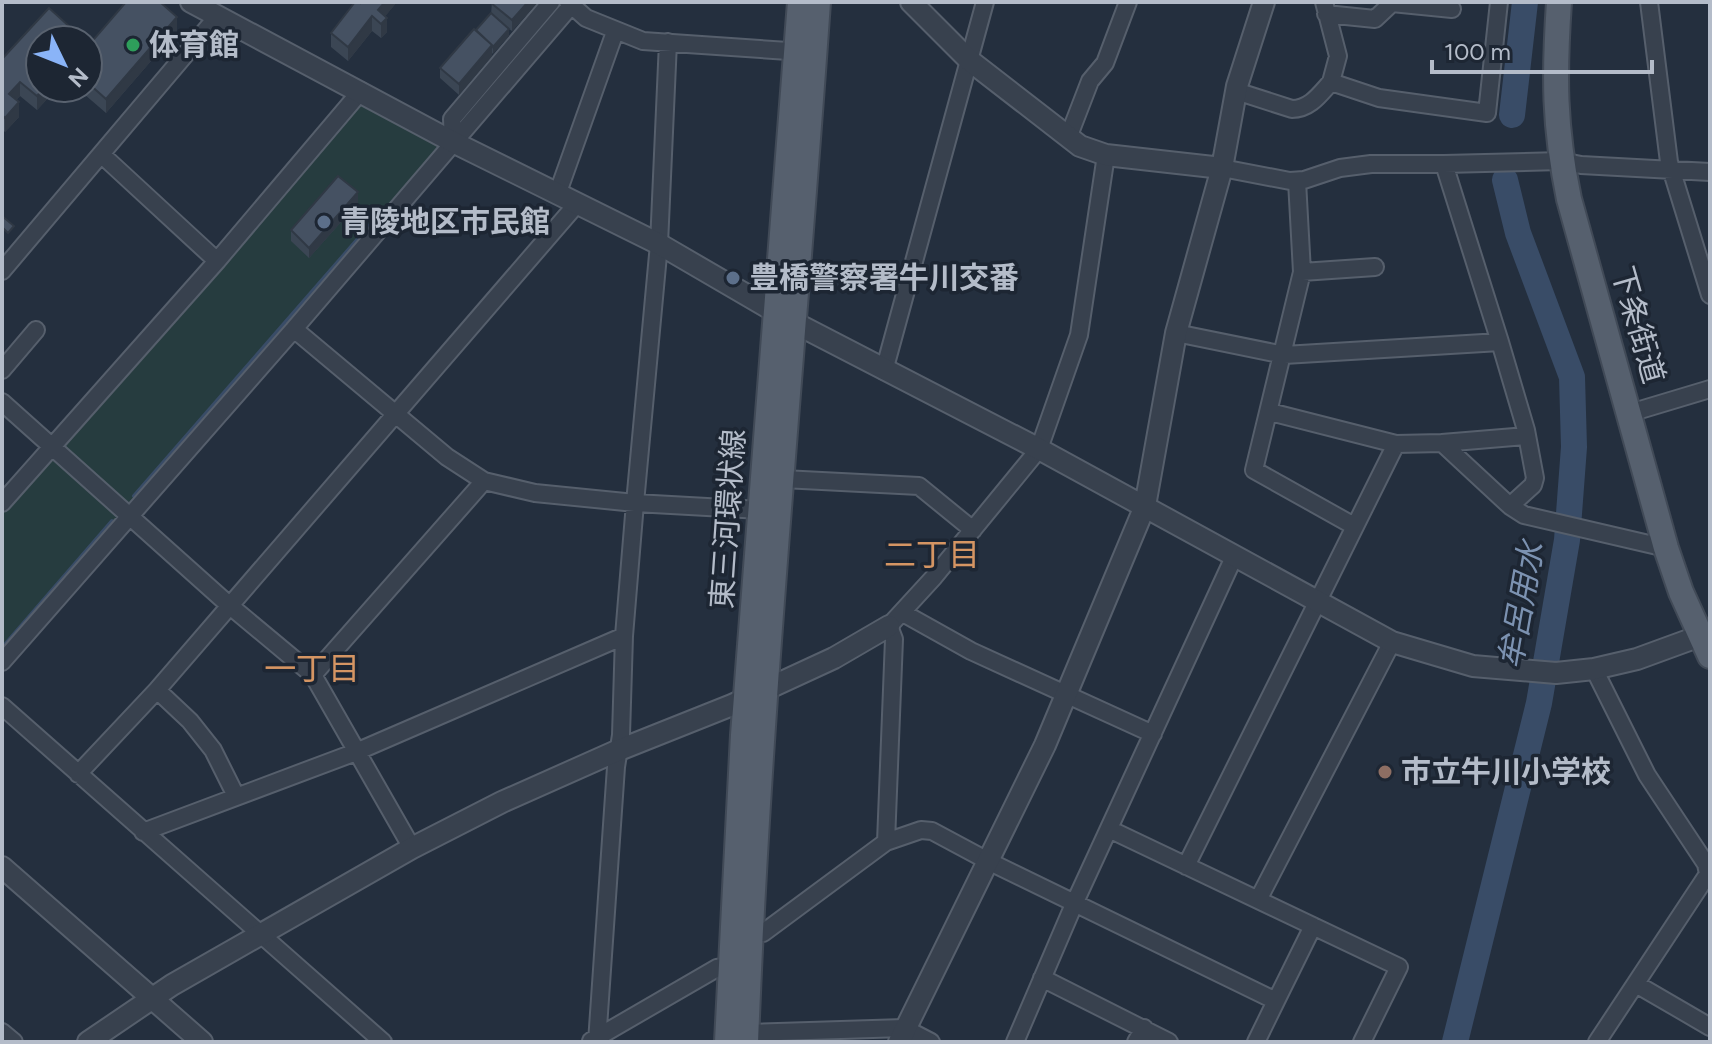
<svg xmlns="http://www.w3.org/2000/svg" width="1712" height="1044" font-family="Figtree,'Noto Sans JP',sans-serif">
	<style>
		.green { fill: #263c3f }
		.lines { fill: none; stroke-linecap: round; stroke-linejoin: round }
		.stream { stroke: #394c67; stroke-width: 4 }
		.river { stroke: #394c67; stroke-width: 26 }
		.minor-casing { stroke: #565f6c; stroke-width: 20 }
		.tertiary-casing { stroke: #565f6c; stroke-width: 24 }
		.primary-casing { stroke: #414a57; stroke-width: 28 }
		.minor { stroke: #38414e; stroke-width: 16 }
		.tertiary { stroke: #38414e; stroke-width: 20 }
		.primary { stroke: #56606e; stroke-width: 24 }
		.wall { fill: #3b4654 }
		.shaded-wall { fill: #303945 }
		.building { fill: #455162; stroke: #303945; stroke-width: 2 }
		.leisure-dot { fill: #2e9e5b; stroke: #1d2633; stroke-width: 3 }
		.service-dot { fill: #5c6f8a; stroke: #1d2633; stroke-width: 3 }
		.education-dot { fill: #8d6e63; stroke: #1d2633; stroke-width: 3 }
		.labels { text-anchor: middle; stroke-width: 7; stroke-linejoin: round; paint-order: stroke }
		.poi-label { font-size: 30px; font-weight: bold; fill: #b4bcc9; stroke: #1d2633; text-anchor: start }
		.street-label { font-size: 30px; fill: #b4bcc9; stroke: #1d2633 }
		.neighbourhood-label { font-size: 32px; fill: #d59563; stroke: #1d2633 }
		.water-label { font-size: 32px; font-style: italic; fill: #7c92b1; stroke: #1d2633 }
	</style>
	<rect width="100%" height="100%" fill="#242f3e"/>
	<!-- green -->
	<path class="green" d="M361,91L453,142L2,660V503Z"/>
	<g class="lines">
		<!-- stream -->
		<path class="stream" d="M134,496L384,209
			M2,648L112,521"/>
		<!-- river -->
		<path class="river" d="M1512,115L1525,2
			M1455,1042L1539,703L1567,540L1574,447L1572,377L1518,233L1505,180"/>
		<!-- minor casing -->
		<g class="minor-casing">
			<path id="minor" d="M568,2L586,18L643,41L803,52
				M1324,2L1338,56L1331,82L1379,98L1487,113L1499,2
				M1649,2L1669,162L1710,295
				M1326,14L1375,19L1392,3L1452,9
				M1236,91L1292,109C1310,109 1320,94 1331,82
				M1068,138L1090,81L1105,63L1128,2
				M453,142L452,119L551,2
				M101,154L217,261
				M1444,164L1561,161L1581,165L1710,172
				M1297,181L1302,272L1254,470L1354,526
				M557,195L615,32
				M2,271L217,17
				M1302,272L1375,267
				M294,329L447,457L484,481L535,493L635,503L761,510
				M1176,333L1284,355L1500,342L1444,164H1371L1340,168L1304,180L1290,181L1222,168
				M1500,342L1526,430L1535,478L1533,485L1510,506
				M2,370L36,330
				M884,371L985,2
				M2,402L229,605L313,675L412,848
				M1270,412L1396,444
				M1630,413L1710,389
				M1442,443L1527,436
				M783,479L919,486L973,530
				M2,503L217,261L361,91
				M903,613L971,651L1153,734
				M2,662L294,329L574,2
				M1594,669L1647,775L1706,864L1708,874L1597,1042
				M313,675L484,481
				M157,690L190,721L213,750L236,796
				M2,706L383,1042
				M78,774L157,690L576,205
				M1109,829L1399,967L1362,1042
				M143,832L356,752L624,636
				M886,842L894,639L889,626L934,577L1039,449L1079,335L1106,155
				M1186,866L1396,444L1442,443L1510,506L1524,515L1666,548
				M1258,900L1392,642
				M750,932L763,933L886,842L921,830L932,831L988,861L1276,1001L1256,1042
				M1042,978L1169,1042
				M1636,984L1710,1027
				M1276,1001L1313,926
				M2,1032L14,1042
				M747,1033L904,1028L931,1042
				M591,1041L717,968L730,966
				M597,1042L616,767L621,735L624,636L635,503L659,244L668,42
				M1015,1042L1075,902L1234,557
				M1136,1042L1144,1028"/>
		</g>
		<!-- tertiary casing -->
		<g class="tertiary-casing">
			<path id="tertiary" d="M191,2L453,142L659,244L793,322L1039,449L1392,642L1473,666L1556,673L1594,669L1637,659L1700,636
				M911,2L969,60L1080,146L1106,155L1222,168
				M2,867L202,1042
				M88,1042L172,985L412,848L502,802L619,750L732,705L834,658L889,626
				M899,1042L1045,745L1145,506L1176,333L1222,168L1237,86L1264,2"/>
		</g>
		<!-- primary casing -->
		<g class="primary-casing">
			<path id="primary" d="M1559,2C1554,76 1554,126 1569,199L1666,548L1681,592L1710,656
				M727,1042L743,735L800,2
				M746,1042C759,695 794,349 818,2"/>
		</g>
		<!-- minor -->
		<use href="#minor" class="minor"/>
		<!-- tertiary -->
		<use href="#tertiary" class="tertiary"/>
		<!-- primary -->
		<use href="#primary" class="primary"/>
	</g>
	<!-- wall -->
	<path class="wall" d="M360,2H397L385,16L387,32L381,38L372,31L348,61L331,47V33Z
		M492,2H538L512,31L509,29V36L492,54V56L459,95L440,78V68L491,14Z
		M49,8L71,28V40H40V88H49V97L37,110L20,96L16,100L19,102V117L5,132L2,129V59Z
		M177,31L106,113L77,88H88V46Z
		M358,203L309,258L291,241V230Z"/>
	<!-- shaded-wall -->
	<path class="shaded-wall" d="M385,2H397L380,23L378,10Z
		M528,2H538L512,31V20Z
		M372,16V31L348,61V47Z
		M177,17V31L106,113V99Z
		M387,18V32L381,38V24Z
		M71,28V40H65V35Z
		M509,29V36L493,54V47Z
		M492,45V56L459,95V84Z
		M20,82V96L9,108V94Z
		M44,88H49V97L37,110V96Z
		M19,102V117L5,132V118Z
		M358,192V203L309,258V248Z"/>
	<!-- building -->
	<path class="building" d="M126,2H160L177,17L106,99L88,83V46Z
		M355,2L360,3V2H385L378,10L387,18L381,24L372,16L348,47L331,33Z
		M492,2H528L512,20L491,3Z
		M49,8L71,28L65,35L69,40H40V88H44L37,96L20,82L9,94L19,102L5,118L2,115V59Z
		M491,13L509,29L493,47L492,45L476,30Z
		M474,29L492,45L459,84L440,68Z
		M338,176L358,192L309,248L291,230Z
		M2,216L14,226L8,233L2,227Z"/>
	<!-- markers -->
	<circle class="leisure-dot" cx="133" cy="45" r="8"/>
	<g class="service-dot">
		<circle cx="324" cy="222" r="8"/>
		<circle cx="733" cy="278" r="8"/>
	</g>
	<circle class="education-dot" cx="1385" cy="772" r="8"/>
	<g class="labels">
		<!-- poi labels -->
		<g class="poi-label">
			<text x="149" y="55">体育館</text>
			<text x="340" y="232">青陵地区市民館</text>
			<text x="749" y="288">豊橋警察署牛川交番</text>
			<text x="1401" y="782">市立牛川小学校</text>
		</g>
		<!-- street labels -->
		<g class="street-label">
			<text transform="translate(1638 325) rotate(74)" y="10">下条街道</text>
			<text transform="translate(728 519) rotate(-86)" y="10">東三河環状線</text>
		</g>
		<!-- neighbourhood labels -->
		<g class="neighbourhood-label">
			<text x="932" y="566">二丁目</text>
			<text x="312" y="680">一丁目</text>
		</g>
		<!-- water labels -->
		<g class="water-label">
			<text transform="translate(1521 605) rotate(-80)" y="11">牟呂用水</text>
		</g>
	</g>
	<!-- border -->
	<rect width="1712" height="1044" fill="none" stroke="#b4bcc9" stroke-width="8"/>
	<!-- north arrow -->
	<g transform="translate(64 64) rotate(133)"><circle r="38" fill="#1d2633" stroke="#59626f" stroke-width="2"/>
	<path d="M0-6L14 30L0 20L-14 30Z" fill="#8ab4f8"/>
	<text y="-12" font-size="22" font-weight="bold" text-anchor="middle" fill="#b4bcc9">N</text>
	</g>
	<!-- scale -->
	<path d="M1432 60v12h220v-12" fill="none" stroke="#b4bcc9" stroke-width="4"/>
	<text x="1444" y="60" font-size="24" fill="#b4bcc9" stroke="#1d2633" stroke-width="6" paint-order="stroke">100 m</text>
</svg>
